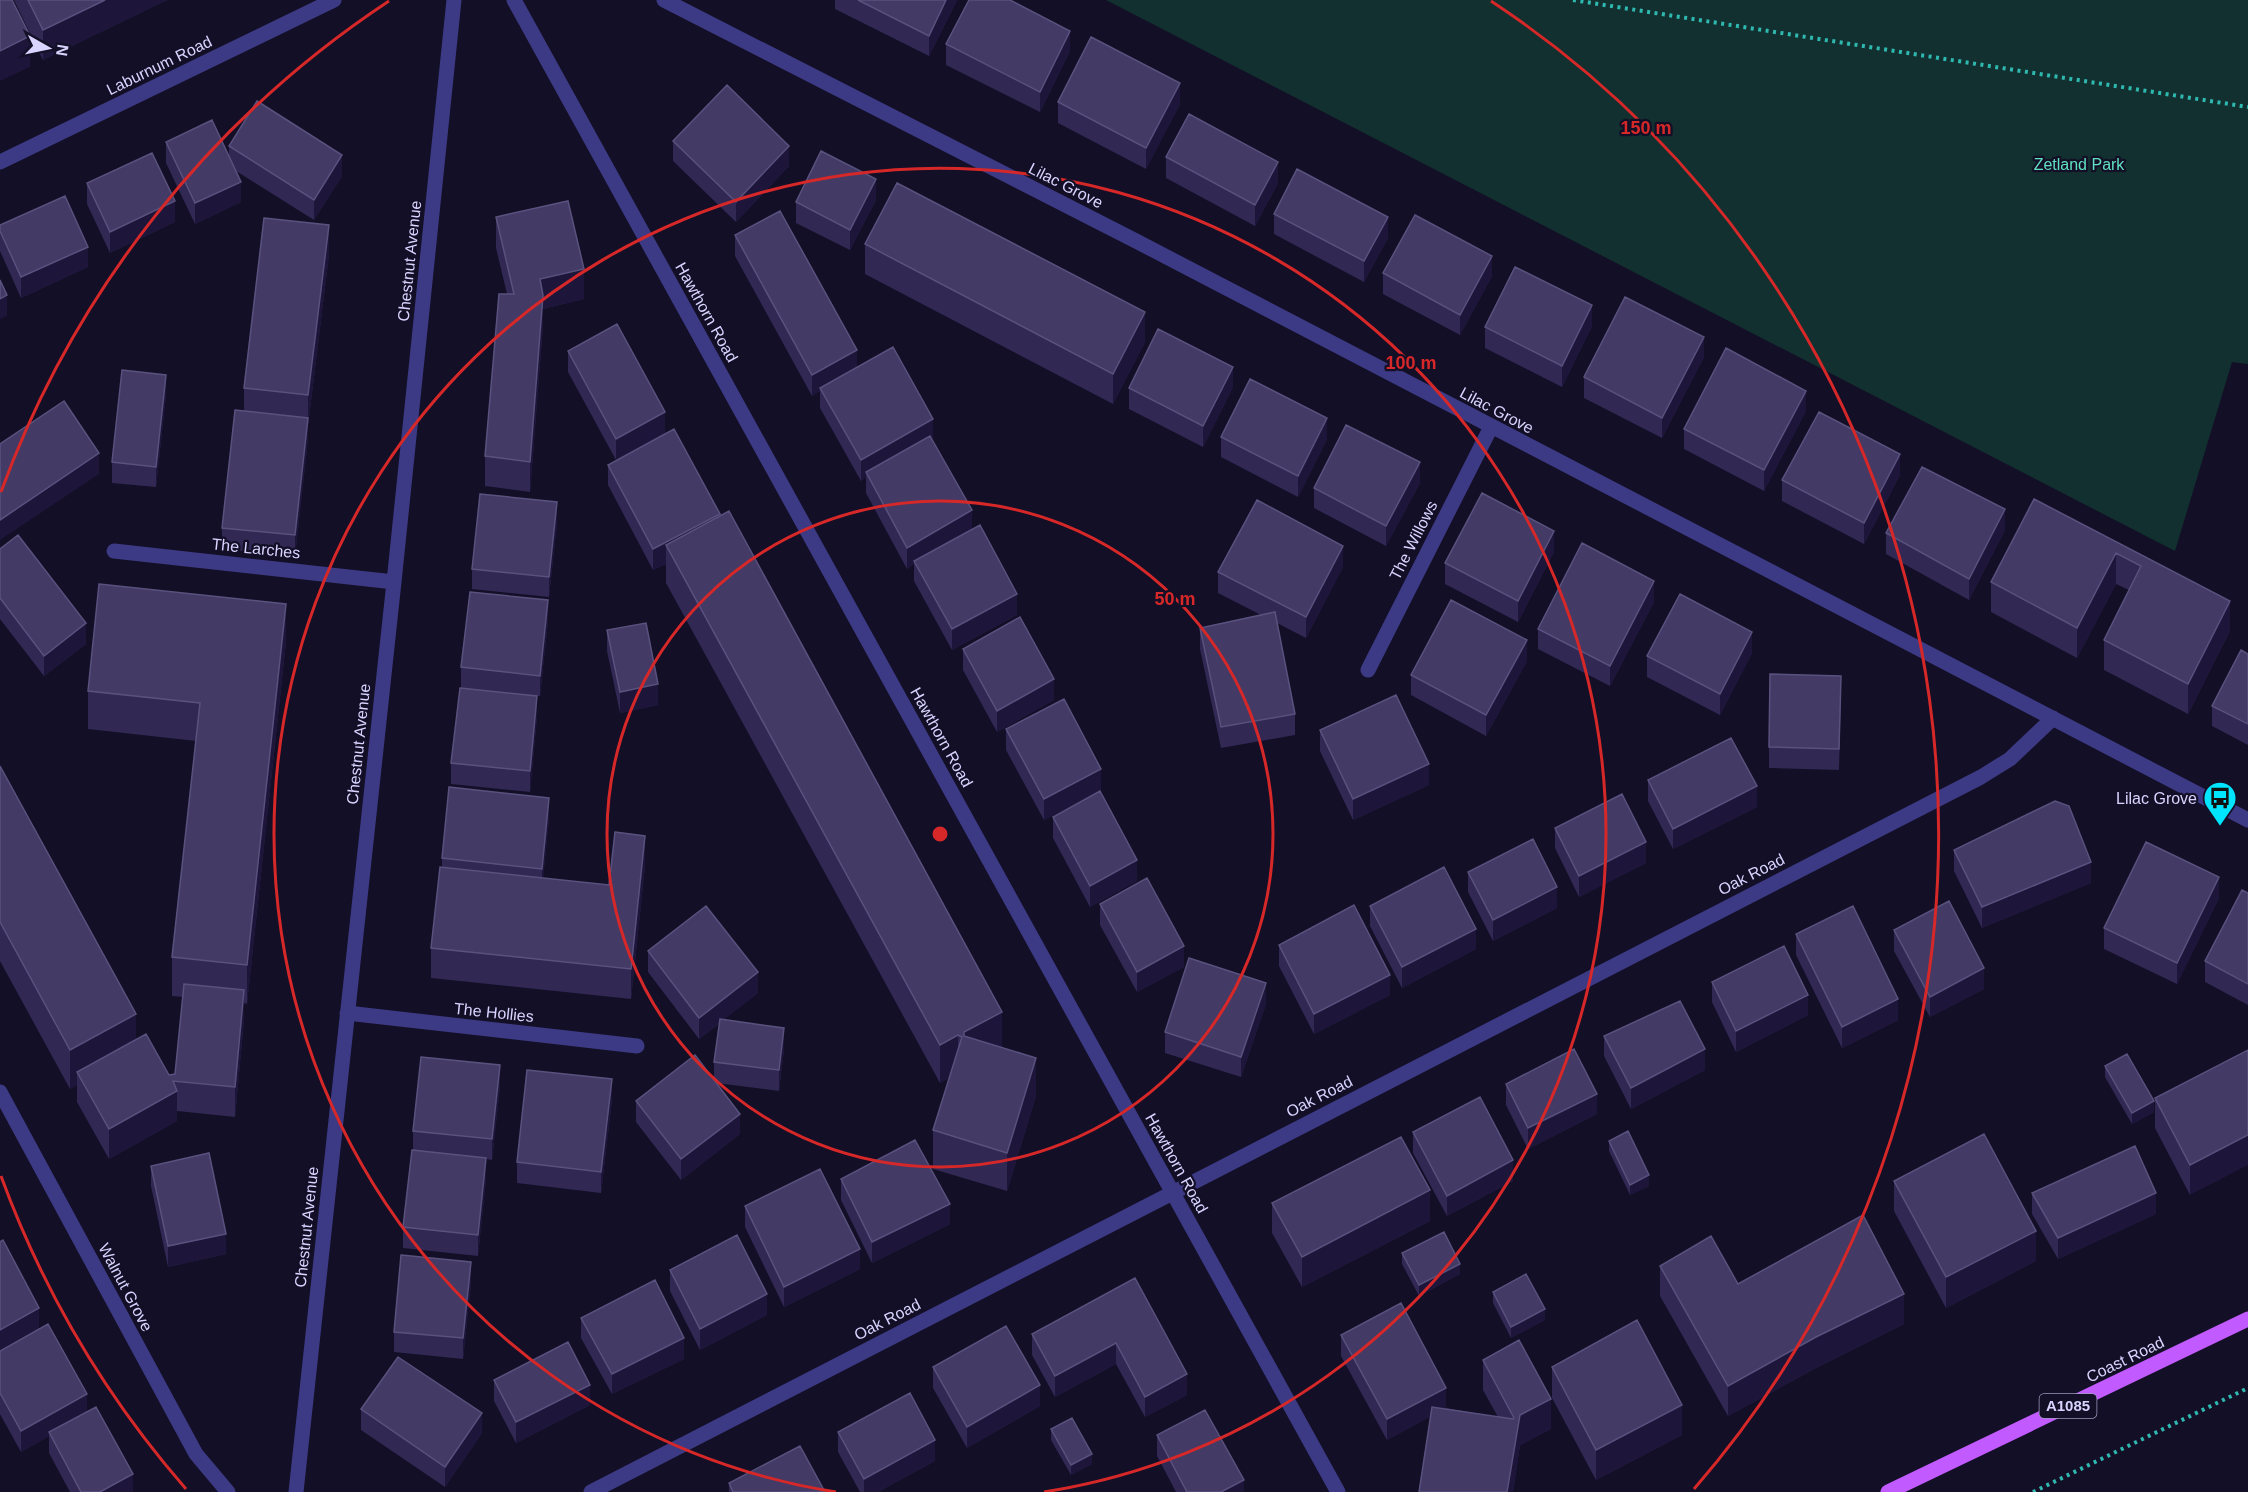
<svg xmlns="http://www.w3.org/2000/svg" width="2248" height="1492" font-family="Arial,sans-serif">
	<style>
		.green { fill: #12302f }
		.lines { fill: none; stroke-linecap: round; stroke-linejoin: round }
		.path { stroke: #2fb8b0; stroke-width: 4; stroke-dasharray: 3 4.5; stroke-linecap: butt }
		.minor { stroke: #3d3a85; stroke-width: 15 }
		.primary { stroke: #c25bff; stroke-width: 15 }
		.wall { fill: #312854 }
		.shaded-wall { fill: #1d163a }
		.building { fill: #433a66; stroke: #5a527e; stroke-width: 1.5 }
		.ring { fill: none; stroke: #d62828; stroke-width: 3 }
		.labels { text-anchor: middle; stroke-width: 4.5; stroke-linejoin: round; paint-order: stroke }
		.shield { fill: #130f26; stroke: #9e99be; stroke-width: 1.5 }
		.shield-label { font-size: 15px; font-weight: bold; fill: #d9d4ff }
		.street-label { font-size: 16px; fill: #d9d4ff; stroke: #130f26 }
		.park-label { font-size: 16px; fill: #5fe0c0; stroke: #130f26 }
		.poi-label { font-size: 16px; fill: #d9d4ff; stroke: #130f26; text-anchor: end }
		.centre { fill: #d62828; stroke: #130f26; stroke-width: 3 }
		.ring-label { font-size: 18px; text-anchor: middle; font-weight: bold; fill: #d62828; stroke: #130f26; stroke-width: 4.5; stroke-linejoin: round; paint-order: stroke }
	</style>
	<rect width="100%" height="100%" fill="#130f26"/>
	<!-- green -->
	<path class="green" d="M1106,0H2248V364L2232,362L2175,551Z"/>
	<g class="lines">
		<!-- path -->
		<path class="path" d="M1573,0L2248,107
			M2033,1492L2248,1388"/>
		<!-- minor -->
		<path class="minor" d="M514,0L1338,1492
			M664,0L1136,241L2248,820
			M0,162L334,0
			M114,551L394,582
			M1368,670L1491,427
			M347,1013L637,1046
			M0,1092L196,1454L228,1492
			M296,1492L394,582L454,0
			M591,1492L1981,777L2010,759L2053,718"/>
		<!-- primary -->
		<path class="primary" d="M1888,1492L2248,1319"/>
	</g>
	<!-- wall -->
	<path class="wall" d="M14,0H167L43,60Z
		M835,0H957L929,56L835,9Z
		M946,44L1070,51L1040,112L946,65Z
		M1058,102L1180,104L1146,169L1058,123Z
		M673,141L789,166L736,222L673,161Z
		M166,142L229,157V146L342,176L314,220L236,171L241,202L195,224L166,163Z
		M1166,157L1278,183L1255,226L1166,178Z
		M87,183L175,222L110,253L87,204Z
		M876,200L850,250L796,223V202Z
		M1274,214L1388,238L1364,282L1274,234Z
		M496,217L584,299L543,309V325L530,492L485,486V456L507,294L496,248Z
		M0,225L88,267L21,298L0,251Z
		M735,235L857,367L933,440H932L972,529L1017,615L952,650L914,581V564L907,569L866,493V477L861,481L820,408V391L812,396L735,256Z
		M865,244L1145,342L1113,404L865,274Z
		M329,255L308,425V439L295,556L222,549V528L244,411V388Z
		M1383,273L1492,276L1460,335L1383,294Z
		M1592,326L1562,387L1485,348V327Z
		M568,351L665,433L616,460L568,372Z
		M1704,357L1662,438L1584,398V377Z
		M1233,387L1203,447L1129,409V388Z
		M166,395L156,487L112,483V462Z
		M1806,411L1764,491L1684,449V429Z
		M1221,437L1327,439L1298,497L1221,457Z
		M608,465L720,516L1002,1047L1036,1096L1007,1191L933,1169V1130L949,1078L940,1083L666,583V564L653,570L608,485Z
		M1900,475L1864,544L1782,501V480Z
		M1420,483L1386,546L1314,508V488Z
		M2034,499L2230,601V631L2188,714L2104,670V640L2129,590L2116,584L2077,658L1991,612V582Z
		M557,523L549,597L472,589V569Z
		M2005,530L1969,600L1886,554V533Z
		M0,549L86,644L44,676L0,619Z
		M1554,552L1518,622L1445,584V563Z
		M1343,567L1306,638L1277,623L1295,714V735L1221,748L1200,649V628L1261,615L1218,593V572Z
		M1654,602L1610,686L1538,649V629Z
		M548,621L540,696H537V717L530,792L451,784V763L505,693L461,688V667Z
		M607,630L658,705L620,713L607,651Z
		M286,642L247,1004L244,1003V1020L235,1117L177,1111V1121L109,1159L77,1102V1085L70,1089L0,961V766L136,1039L169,1075L175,1074L183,997L172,996V957L196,741L88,729V691Z
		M963,649L1054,700L997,732L963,670Z
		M1752,653L1720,715L1647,677V656Z
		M2248,654V745L2212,726V706Z
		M1527,661L1486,736L1411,695V675Z
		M1841,696L1839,770L1769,768V747Z
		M1006,729L1101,790L1044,820L1006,750Z
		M1320,730L1429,785L1353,820L1320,751Z
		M1648,780L1757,807L1673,849L1648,801Z
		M1053,817L1137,881L1090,907L1053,838Z
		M549,819L543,878L609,885L645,866L631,999L431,978V948L442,867V858Z
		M1555,828L1646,863L1579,897L1555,848Z
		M1954,850L2091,883L1982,928L1954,871Z
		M1468,872L1557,908L1493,941L1468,892Z
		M2248,893V1005L2205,982V961Z
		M2219,898L2177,984L2104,949V928Z
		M1100,904L1184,967L1137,992L1100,925Z
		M1370,906L1476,949L1402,988L1370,926Z
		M1894,930L1984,989L1930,1017L1894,951Z
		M1796,934L1898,1020L1842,1048L1796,955Z
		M1279,945L1390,995L1314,1034L1279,966Z
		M648,951L758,993L723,1020L784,1049L779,1091L716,1083L740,1134L681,1180L636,1122V1101L714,1080V1062L720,1023L699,1039L648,972Z
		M1712,982L1808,1015L1736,1052L1712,1002Z
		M1266,1004L1241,1077L1165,1053V1032Z
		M1604,1036L1705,1070L1631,1109L1604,1056Z
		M2248,1050L2190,1195L2155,1128V1098Z
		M2105,1066L2154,1112L2132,1124L2105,1077Z
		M1506,1084L1597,1114L1528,1149L1506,1105Z
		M500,1086L492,1160L486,1159V1179L478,1256L403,1248V1227L413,1150V1131Z
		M612,1100L601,1193L517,1183V1162Z
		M1413,1132L1513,1181L1447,1216L1413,1153Z
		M1609,1141L1649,1186L1630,1195L1609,1151Z
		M151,1166L226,1254L168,1267L151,1186Z
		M841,1179L950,1224L872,1263L841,1200Z
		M1894,1181L2036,1261L1946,1308L1894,1211Z
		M2032,1193L2156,1214L2058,1259L2032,1214Z
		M1272,1203L1430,1221L1302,1287L1272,1233Z
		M745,1206L860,1269L784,1307L745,1227Z
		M1402,1253L1460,1274L1419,1296L1402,1264Z
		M1660,1266L1738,1284L1904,1324L1816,1368L1728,1416L1660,1296Z
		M670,1270L767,1315L700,1350L670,1291Z
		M1135,1278L1187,1395L1145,1417L1116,1364L1055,1397L1032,1355V1334Z
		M471,1283L463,1359L394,1352V1332Z
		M1493,1292L1545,1320L1511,1338L1493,1303Z
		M581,1318L684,1359L612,1394L581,1338Z
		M1341,1335L1446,1408L1498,1417L1483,1390V1360L1551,1429L1520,1445L1513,1492H1419L1431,1416L1387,1440L1341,1356Z
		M0,1351L87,1412L133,1492H70L49,1453V1436L21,1452L0,1414Z
		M933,1367L1040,1406L967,1448L933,1388Z
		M1552,1367L1682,1435L1596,1480L1552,1398Z
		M494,1380L590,1405L516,1443L494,1401Z
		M361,1409L482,1433L445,1487L361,1430Z
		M1051,1429L1092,1464L1071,1475L1051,1440Z
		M838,1432L935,1461L878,1492H860L838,1452Z
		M1157,1435L1244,1492H1176L1157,1456Z
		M729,1483L825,1492H729Z"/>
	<!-- shaded-wall -->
	<path class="shaded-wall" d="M105,0H167L43,60V30Z
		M946,0H957L929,56V36Z
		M1070,31V51L1040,112V92Z
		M30,36V67L0,81V51Z
		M1180,83V104L1146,169V148Z
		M789,146V166L736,222V202Z
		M342,155V176L314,220V200Z
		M1278,162V183L1255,226V205Z
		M876,179V200L850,250V230Z
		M241,182V202L195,224V203Z
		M175,201V222L110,253V232Z
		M1388,217V238L1364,282V261Z
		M329,225V255L308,425V395Z
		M88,247V267L21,298V277Z
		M1492,256V276L1460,335V315Z
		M584,269V299L543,309V325L530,492V462L540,279Z
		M7,295V316L0,319V299Z
		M1592,305V326L1562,387V366Z
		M1145,312V342L1113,404V374Z
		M1704,337V357L1662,438V418Z
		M857,350V371L820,388V391L812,396V375Z
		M1233,367V387L1203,447V426Z
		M166,375V395L156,487V467Z
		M1806,391V411L1764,491V470Z
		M665,412V433L616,460V439Z
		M308,418V439L295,556V535Z
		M1327,418V439L1298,497V476Z
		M933,419V440L868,476L866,472V477L861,481V460Z
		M99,453V474L0,540V520Z
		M1900,454V475L1864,544V523Z
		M1420,462V483L1386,546V526Z
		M557,502V523L549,597V577Z
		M2005,509V530L1969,600V579Z
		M972,510V531L914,561V564L907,569V548Z
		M720,514V535L666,545V564L653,570V549Z
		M1554,531V552L1518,622V601Z
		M1343,546V567L1306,638V617Z
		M2116,553V584L2077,658V628Z
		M1654,581V602L1610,686V666Z
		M1017,594V615L952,650V629Z
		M548,600V621L540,696V676Z
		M2230,601V631L2188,714V684Z
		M286,604V642L247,1004V965Z
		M86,623V644L44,676V656Z
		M1752,632V653L1720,715V694Z
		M1527,640V661L1486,736V715Z
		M1054,679V700L997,732V711Z
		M658,684V705L620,713V692Z
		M537,696V717L530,792V771Z
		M1429,764V785L1353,820V799Z
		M1101,769V790L1044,820V799Z
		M1757,786V807L1673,849V829Z
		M549,798V819L542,889V869Z
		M645,836V866L631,999V969Z
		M1646,842V863L1579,897V876Z
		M1137,860V881L1090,907V886Z
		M2091,862V883L1982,928V907Z
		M2219,877V898L2177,984V963Z
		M1557,887V908L1493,941V920Z
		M1476,929V949L1402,988V967Z
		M1184,946V967L1137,992V972Z
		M1984,968V989L1930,1017V997Z
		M758,972V993L699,1039V1018Z
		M1390,975V995L1314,1034V1014Z
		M1266,983V1004L1241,1077V1057Z
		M244,990V1020L235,1117V1087Z
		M1808,995V1015L1736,1052V1031Z
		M1898,999V1020L1842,1048V1027Z
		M1002,1012V1050L964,1070V1032Z
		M136,1014V1052L77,1072V1085L70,1089V1050Z
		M784,1028V1049L779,1091V1070Z
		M958,1035V1073L940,1083V1045Z
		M1705,1049V1070L1631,1109V1088Z
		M1036,1058V1096L1007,1191V1153Z
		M500,1065V1086L492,1160V1139Z
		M612,1079V1100L601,1193V1172Z
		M177,1091V1121L109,1159V1129Z
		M1597,1094V1114L1528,1149V1128Z
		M2154,1101V1112L2132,1124V1113Z
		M740,1114V1134L681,1180V1159Z
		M2248,1135V1165L2190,1195V1165Z
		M486,1158V1179L478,1256V1235Z
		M1513,1160V1181L1447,1216V1196Z
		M1649,1175V1186L1630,1195V1185Z
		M1430,1190V1221L1302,1287V1257Z
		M2156,1193V1214L2058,1259V1238Z
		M950,1204V1224L872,1263V1242Z
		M2036,1231V1261L1946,1308V1277Z
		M226,1234V1254L168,1267V1246Z
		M860,1249V1269L784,1307V1287Z
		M471,1262V1283L463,1359V1338Z
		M1460,1264V1274L1419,1296V1285Z
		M767,1294V1315L700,1350V1329Z
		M1904,1294V1324L1816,1368L1728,1416V1386L1816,1337Z
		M39,1308V1329L0,1350V1330Z
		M1545,1309V1320L1511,1338V1327Z
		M684,1338V1359L612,1394V1374Z
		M1116,1343V1364L1055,1397V1376Z
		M1187,1374V1395L1145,1417V1397Z
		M590,1385V1405L516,1443V1422Z
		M1040,1385V1406L967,1448V1427Z
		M1446,1388V1408L1387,1440V1419Z
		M87,1394V1415L49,1432V1436L21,1452V1431Z
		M1551,1399V1429L1520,1445L1513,1492H1507L1520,1415Z
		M1682,1405V1435L1596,1480V1450Z
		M482,1413V1433L445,1487V1467Z
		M935,1440V1461L878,1492H864V1479Z
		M1092,1454V1464L1071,1475V1465Z
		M133,1474V1492H100Z
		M1244,1480V1492H1221Z"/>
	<!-- building -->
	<path class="building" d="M0,0H12L30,36L0,51Z
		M28,0H105L43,30Z
		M858,0H946L929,36Z
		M969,0H1010L1070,31L1040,92L946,44Z
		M1091,37L1180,83L1146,148L1058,102Z
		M727,85L789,146L736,202L673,141Z
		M257,101L342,155L314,200L229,146Z
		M1189,114L1278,162L1255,205L1166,157Z
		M212,120L241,182L195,203L166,142Z
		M821,151L876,179L850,230L796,202Z
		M152,153L175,201L110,232L87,183Z
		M1297,169L1388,217L1364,261L1274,214Z
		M897,183L1145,312L1113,374L865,244Z
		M65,196L88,247L21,277L0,231V225Z
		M568,201L584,269L540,279L543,295L530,462L485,456L499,294H514L496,217Z
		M780,211L857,350L812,375L735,235Z
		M1415,215L1492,256L1460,315L1383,273Z
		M264,218L329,225L308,395L244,388Z
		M1515,267L1592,305L1562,366L1485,327Z
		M0,280L7,295L0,299Z
		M1625,297L1704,337L1662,418L1584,377Z
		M617,324L665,412L616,439L568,351Z
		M1158,329L1233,367L1203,426L1129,388Z
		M893,347L933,419L861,460L820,388Z
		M1726,348L1806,391L1764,470L1684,429Z
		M122,370L166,375L156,467L112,462Z
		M1250,379L1327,418L1298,476L1221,437Z
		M64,401L99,453L0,520V444Z
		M235,410L308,418L295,535L222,528Z
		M1819,412L1900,454L1864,523L1782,480Z
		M1346,425L1420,462L1386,526L1314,488Z
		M674,429L720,514L653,549L608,465Z
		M930,436L972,510L907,548L866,472Z
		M1922,467L2005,509L1969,579L1886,533Z
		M1482,493L1554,531L1518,601L1445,563Z
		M480,494L557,502L549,577L472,569Z
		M2034,499L2230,601L2188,684L2104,640L2141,566L2116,553L2077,628L1991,582Z
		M1257,500L1343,546L1306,617L1218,572Z
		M729,511L1002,1012L964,1032V1036L1036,1058L1007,1153L933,1130L962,1037L958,1035L940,1045L666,545Z
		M980,525L1017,594L952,629L914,561Z
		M18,535L86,623L44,656L0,598V549Z
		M1582,543L1654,581L1610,666L1538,629Z
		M99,584L286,604L247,965L172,957L200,703L88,691Z
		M470,592L548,600L540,676L461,667Z
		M1680,594L1752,632L1720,694L1647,656Z
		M1451,600L1527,640L1486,715L1411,675Z
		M1275,612L1295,714L1221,727L1200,628Z
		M1020,617L1054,679L997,711L963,649Z
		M646,623L658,684L620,692L607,630Z
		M2241,650L2248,654V724L2212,706Z
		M1770,674L1841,676L1839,749L1769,747Z
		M460,688L537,696L530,771L451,763Z
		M1396,695L1429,764L1353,799L1320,730Z
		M1064,699L1101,769L1044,799L1006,729Z
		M1731,738L1757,786L1673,829L1648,780Z
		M0,766L136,1014L70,1050L0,922Z
		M449,787L549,798L542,869L442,858Z
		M1100,791L1137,860L1090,886L1053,817Z
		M1622,794L1646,842L1579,876L1555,828Z
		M2055,801L2069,806L2091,862L1982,907L1954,850Z
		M615,832L645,836L631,969L431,948L440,867L609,885Z
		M1533,839L1557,887L1493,920L1468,872Z
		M2146,842L2219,877L2177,963L2104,928Z
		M1444,867L1476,929L1402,967L1370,906Z
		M1147,878L1184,946L1137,972L1100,904Z
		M2242,890L2248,893V984L2205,961Z
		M1949,901L1984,968L1930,997L1894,930Z
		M1354,905L1390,975L1314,1014L1279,945Z
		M706,906L758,972L699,1018L648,951Z
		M1853,906L1898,999L1842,1027L1796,934Z
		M1784,946L1808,995L1736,1031L1712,982Z
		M1189,958L1266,983L1241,1057L1165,1032Z
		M184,984L244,990L235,1087L173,1081L177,1091L109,1129L77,1072L146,1034L169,1075L175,1074Z
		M1680,1001L1705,1049L1631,1088L1604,1036Z
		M720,1019L784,1028L779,1070L714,1062Z
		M1574,1049L1597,1094L1528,1128L1506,1084Z
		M2248,1050V1135L2190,1165L2155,1098Z
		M2127,1054L2154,1101L2132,1113L2105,1066Z
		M695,1055L740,1114L681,1159L636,1101Z
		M421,1057L500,1065L492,1139L413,1131Z
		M527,1070L612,1079L601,1172L517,1162Z
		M1480,1097L1513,1160L1447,1196L1413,1132Z
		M1628,1131L1649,1175L1630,1185L1609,1141Z
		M1984,1134L2036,1231L1946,1277L1894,1181Z
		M1401,1137L1430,1190L1302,1257L1272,1203Z
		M915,1140L950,1204L872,1242L841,1179Z
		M2135,1146L2156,1193L2058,1238L2032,1193Z
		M412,1150L486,1158L478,1235L403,1227Z
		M209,1153L226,1234L168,1246L151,1166Z
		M820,1169L860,1249L784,1287L745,1206Z
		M1863,1215L1904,1294L1816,1337L1728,1386L1660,1266L1711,1236L1738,1284Z
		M1444,1232L1460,1264L1419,1285L1402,1253Z
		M737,1235L767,1294L700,1329L670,1270Z
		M3,1240L39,1308L0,1330V1242Z
		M401,1255L471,1262L463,1338L394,1332Z
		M1526,1274L1545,1309L1511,1327L1493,1292Z
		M1135,1278L1187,1374L1145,1397L1116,1343L1055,1376L1032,1334Z
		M655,1280L684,1338L612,1374L581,1318Z
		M1401,1303L1446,1388L1387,1419L1341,1335Z
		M1637,1320L1682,1405L1596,1450L1552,1367Z
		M48,1324L87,1394L21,1431L0,1393V1351Z
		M1006,1326L1040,1385L967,1427L933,1367Z
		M1519,1340L1551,1399L1520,1415L1507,1492H1419L1432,1407L1513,1419L1514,1418L1483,1360Z
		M568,1342L590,1385L516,1422L494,1380Z
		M398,1357L482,1413L445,1467L361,1409Z
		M910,1393L935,1440L864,1479L838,1432Z
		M96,1407L133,1474L100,1492H81L49,1432Z
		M1205,1410L1244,1480L1221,1492H1187L1157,1435Z
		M1072,1418L1092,1454L1071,1465L1051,1429Z
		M800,1446L825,1492H733L729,1483Z"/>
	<!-- distance rings -->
	<g class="ring">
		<circle cx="940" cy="834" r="333"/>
		<path d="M836 1492A666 666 0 1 1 1044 1492"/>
		<path d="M186 1489A999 999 0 0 1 1 1176M1 492A999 999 0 0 1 389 1M1491 1A999 999 0 0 1 1694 1489"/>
	</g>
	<!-- icons -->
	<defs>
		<g id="bus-pin" transform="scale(1.725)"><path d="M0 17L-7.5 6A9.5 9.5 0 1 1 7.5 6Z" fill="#00e5ff" stroke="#130f26"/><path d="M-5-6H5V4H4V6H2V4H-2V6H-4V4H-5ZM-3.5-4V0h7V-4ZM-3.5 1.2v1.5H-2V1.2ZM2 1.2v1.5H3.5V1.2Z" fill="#111"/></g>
	</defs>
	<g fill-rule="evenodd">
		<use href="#bus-pin" x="2220" y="798"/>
	</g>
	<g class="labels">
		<!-- shield labels -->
		<rect class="shield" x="2039.5" y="1394" width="57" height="24" rx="4.5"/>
		<g class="shield-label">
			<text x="2068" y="1411">A1085</text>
		</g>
		<!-- street labels -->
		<g class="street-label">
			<text transform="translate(159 65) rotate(-26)" y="6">Laburnum Road</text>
			<text transform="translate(1066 185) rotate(27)" y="6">Lilac Grove</text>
			<text transform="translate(409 261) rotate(-84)" y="6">Chestnut Avenue</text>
			<text transform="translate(707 312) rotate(61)" y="6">Hawthorn Road</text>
			<text transform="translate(1497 410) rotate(28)" y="6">Lilac Grove</text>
			<text transform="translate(1413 540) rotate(-63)" y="6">The Willows</text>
			<text transform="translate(256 548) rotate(6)" y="6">The Larches</text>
			<text transform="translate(942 737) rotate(61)" y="6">Hawthorn Road</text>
			<text transform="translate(358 744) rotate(-84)" y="6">Chestnut Avenue</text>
			<text transform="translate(1751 874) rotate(-27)" y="6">Oak Road</text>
			<text transform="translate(494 1012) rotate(6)" y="6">The Hollies</text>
			<text transform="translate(1319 1096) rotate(-27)" y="6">Oak Road</text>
			<text transform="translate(1177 1163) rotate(61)" y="6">Hawthorn Road</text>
			<text transform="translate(306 1227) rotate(-84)" y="6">Chestnut Avenue</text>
			<text transform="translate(126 1287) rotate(62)" y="6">Walnut Grove</text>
			<text transform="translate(887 1319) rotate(-27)" y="6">Oak Road</text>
			<text transform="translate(2125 1359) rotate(-26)" y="6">Coast Road</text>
		</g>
		<!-- park labels -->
		<g class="park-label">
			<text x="2079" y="170">Zetland Park</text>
		</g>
		<!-- poi labels -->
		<g class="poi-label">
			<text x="2197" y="804">Lilac Grove</text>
		</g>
	</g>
	<circle cx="940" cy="834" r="9" class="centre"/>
	<g class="ring-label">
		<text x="1646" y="134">150 m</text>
		<text x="1411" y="369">100 m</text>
		<text x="1175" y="605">50 m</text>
	</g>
	<!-- north arrow -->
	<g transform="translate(48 48) rotate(99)" stroke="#130f26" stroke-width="4.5" paint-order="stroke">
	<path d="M0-4.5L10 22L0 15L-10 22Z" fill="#d9d4ff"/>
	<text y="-9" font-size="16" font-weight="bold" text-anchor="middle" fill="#d9d4ff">N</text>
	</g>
</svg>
